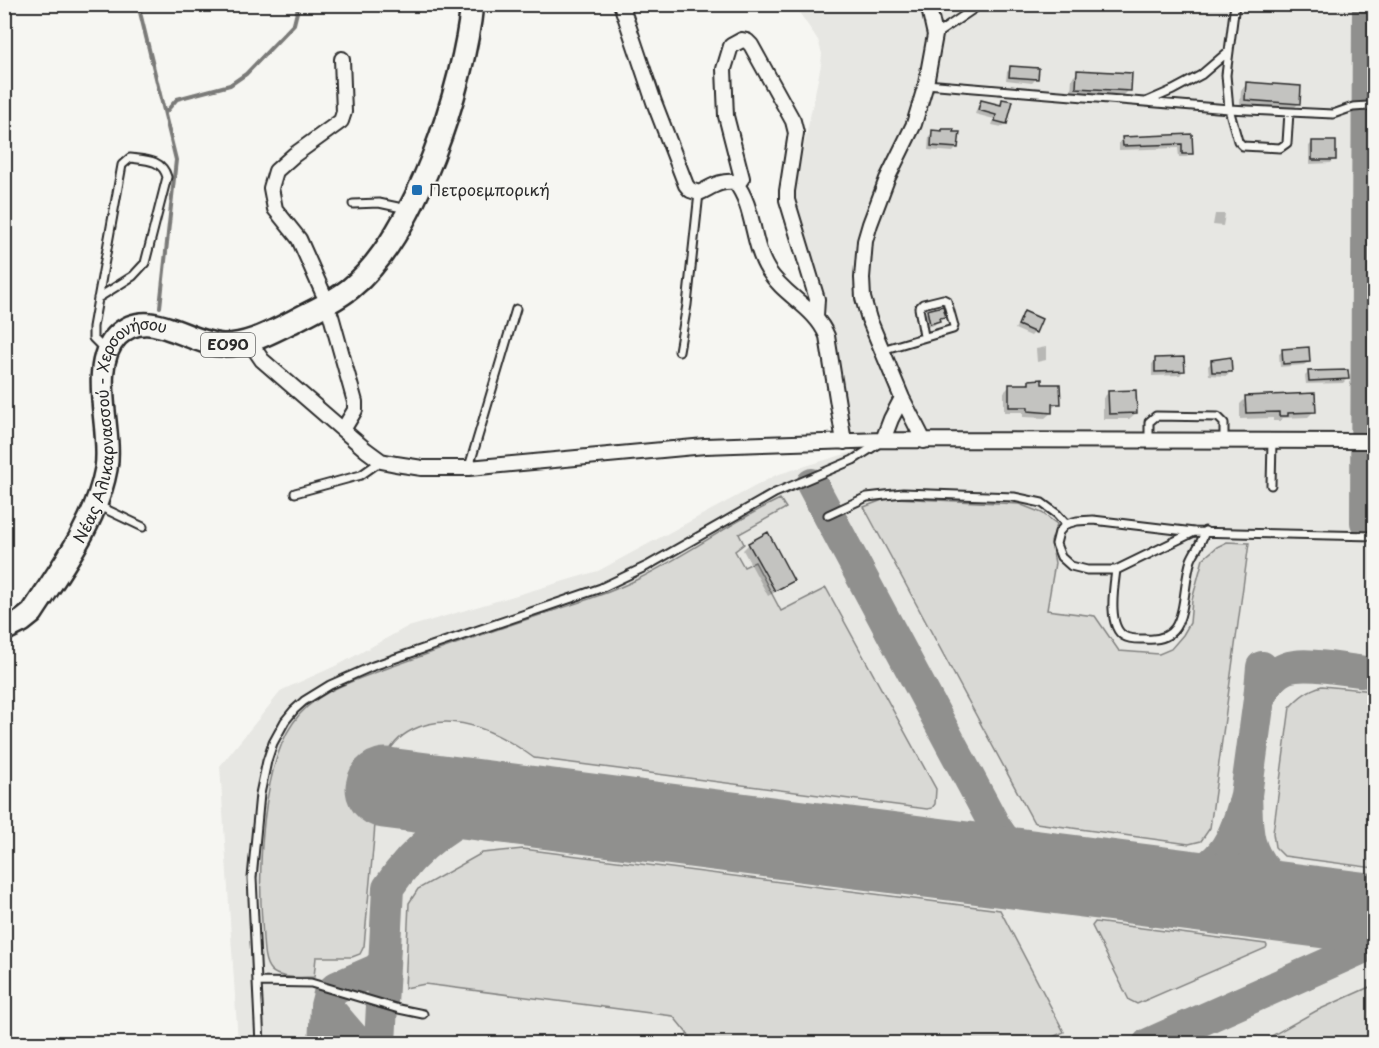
<svg xmlns="http://www.w3.org/2000/svg" width="1379" height="1048" font-family="'Playpen Sans',sans-serif">
	<style>
		.built { fill: #e7e7e3 }
		.green { fill: #d9d9d5; stroke: #828280; stroke-width: 1.5 }
		.shadow { fill: #0003 }
		.lines { fill: none; stroke-linecap: round; stroke-linejoin: round }
		.stream { stroke: #7a7a78; stroke-width: 4 }
		.taxiway { stroke: #90908e; stroke-width: 32 }
		.runway { stroke: #90908e; stroke-width: 81 }
		.building { fill: #c3c3c0; stroke: #2b2b2b; stroke-width: 1.5 }
		.service-casing { stroke: #2b2b2b; stroke-width: 11 }
		.minor-casing { stroke: #2b2b2b; stroke-width: 18 }
		.primary-casing { stroke: #2b2b2b; stroke-width: 26 }
		.service { stroke: #f6f6f2; stroke-width: 7 }
		.minor { stroke: #f6f6f2; stroke-width: 14 }
		.primary { stroke: #f6f6f2; stroke-width: 21 }
		.poi-dot { fill: #1f6fb2; stroke: #f6f6f2; stroke-width: 2 }
		.labels { text-anchor: middle; stroke-width: 4.5; stroke-linejoin: round; paint-order: stroke }
		.shield { fill: #f6f6f2; stroke: #686867; stroke-width: 1.5 }
		.shield-label { font-size: 15px; font-weight: bold; fill: #2b2b2b }
		.poi-label { font-size: 16px; fill: #2b2b2b; stroke: #f6f6f2; text-anchor: start }
		.street-label { font-size: 16px; fill: #2b2b2b; stroke: #f6f6f2 }
	</style>
	<rect width="100%" height="100%" fill="#f6f6f2"/>
	<filter id="ink" filterUnits="userSpaceOnUse"><feTurbulence type="fractalNoise" baseFrequency=".0167" numOctaves="2"/><feDisplacementMap in="SourceGraphic" scale="12" xChannelSelector="R" yChannelSelector="G"/><feConvolveMatrix kernelMatrix="1 2 1 2 8 2 1 2 1" color-interpolation-filters="sRGB"/></filter>
	<g filter="url(#ink)">
		<!-- built -->
		<path class="built" d="M794,5H1374V1043H238L220,766L282,690L342,663L405,628L598,571L776,475L852,452L856,447L854,434L849,430L833,333L792,202L821,65L822,54L818,40Z"/>
		<!-- green -->
		<path class="green" d="M894,498L1019,504L1042,513L1057,524L1051,542L1055,563L1047,610L1095,616L1119,651L1159,654L1171,649L1183,635L1190,623L1192,600L1203,559L1217,547L1227,542L1249,543L1211,821L1210,828L1201,841L1189,844L1036,823L1033,821L864,507L885,499Z
			M780,499L786,508L739,534L744,544L735,551L744,567L755,562L781,611L826,588L936,789L935,804L932,808L927,809L534,758C500,733 454,709 412,730C400,736 390,747 385,760C377,784 376,812 374,837C371,873 367,910 364,946L360,954L352,957H316L314,977C261,980 265,969 262,922C258,869 262,767 293,723C313,692 353,681 385,669C434,652 482,634 531,618C567,606 604,596 638,579C687,555 731,522 780,499Z
			M1322,686L1374,691V868L1284,856L1275,847L1273,833L1290,707C1300,696 1308,690 1322,686Z
			M523,849L1000,910L1064,1032L1037,1044L695,1043L673,1016L425,984L405,988L409,903L418,889L482,853Z
			M1095,922L1266,944L1267,946L1266,948L1137,1004L1129,1000L1092,926Z
			M1374,985V1043H1259L1316,1011Z"/>
		<!-- shadow -->
		<path class="shadow" d="M1011,68L1036,79L1032,83L1006,80L1007,72Z
			M1078,72L1129,90L1123,96L1071,93L1072,78Z
			M1247,84L1299,103L1293,109L1240,106L1241,90Z
			M1003,100L1006,124L1002,127L992,125L994,119L975,114L978,105L981,101L999,106Z
			M933,132L957,148L953,152L928,150L929,136Z
			M1191,136V153L1187,157H1179L1178,148L1119,150V142L1123,139Z
			M1312,143L1334,159L1331,163L1309,164V146Z
			M1215,214H1225L1223,226L1213,225Z
			M928,311L944,316L934,325L927,327L924,315Z
			M1024,313L1035,332L1031,336L1015,329Z
			M1046,347V360L1037,362L1036,349Z
			M1283,351L1308,362L1304,365L1280,367L1279,354Z
			M1156,360L1183,371L1180,375L1152,376V364Z
			M1212,362L1230,372L1227,376L1209,375L1208,366Z
			M1309,372L1347,379L1343,383L1306,384L1305,376Z
			M1029,381L1040,386L1059,403L1051,409V413L1045,418L1023,417V412H1004V392L1010,386H1025Z
			M1109,392L1136,413L1129,419H1103V398Z
			M1246,398L1314,411L1308,417L1283,418L1280,421H1273V418L1240,419V404Z
			M749,544L792,580L786,586L768,596L743,550Z"/>
		<g class="lines">
			<!-- stream -->
			<path class="stream" d="M138,4L176,160L160,307
				M165,113L177,99L230,85L246,74L294,24L299,4"/>
			<!-- taxiway -->
			<path class="taxiway" d="M812,484L996,828C1016,858 1023,863 1057,873
				M1366,522L1368,4
				M1262,667L1259,699C1275,663 1293,663 1328,667C1343,669 1359,671 1374,673
				M1246,795L1259,699
				M1152,885C1216,873 1230,857 1246,795C1247,811 1246,827 1250,842C1259,876 1292,894 1321,907
				M326,1006L356,1041
				M324,1044L326,1006L329,994L337,987L376,970L384,962
				M380,1044L388,888C414,848 457,814 503,802
				M1148,1044L1374,943"/>
			<!-- runway -->
			<path class="runway" d="M386,788L1374,914"/>
		</g>
		<!-- building -->
		<path class="building" d="M1010,66L1039,68L1038,79L1009,77Z
			M1077,70L1132,73L1131,91L1076,88Z
			M1246,82L1301,86L1300,104L1245,100Z
			M1002,99L1013,101L1007,124L995,121L996,115L978,110L981,100L1001,105Z
			M942,129H954L953,132H960L958,148L931,146L932,130L942,131Z
			M1192,134L1193,154H1182V144L1123,146L1122,137Z
			M1312,141H1336V160H1312Z
			M943,306L946,317L939,318L940,321L930,324L927,310Z
			M1024,311L1042,319L1036,333L1018,325Z
			M1309,347L1310,362L1283,364L1282,349Z
			M1184,357L1185,371L1155,372V358Z
			M1231,357L1232,372H1212L1211,360Z
			M1348,370L1349,379L1309,381L1308,371Z
			M1042,379V384H1060L1061,404H1052V413L1028,411V407H1009V384H1029V380Z
			M1136,390L1137,413L1109,414L1108,391Z
			M1315,393L1316,412L1288,413V416H1279V412L1246,413L1245,396Z
			M768,532L794,581L775,591L748,543Z"/>
		<g class="lines">
			<!-- service casing -->
			<g class="service-casing">
				<path id="service" d="M1235,4L1226,75L1229,109L1238,141L1243,146L1280,148L1287,143L1289,112
					M935,35L981,4
					M926,84L1229,109L1333,114L1353,107L1368,106
					M1148,101L1173,90L1201,75L1229,51
					M353,204L379,203L407,209
					M98,298L133,276L145,263L167,177C162,159 145,160 130,158L122,165L93,327V338L104,349
					M882,350L953,329L954,326L947,301L943,299L923,304L919,308L924,336
					M679,351L687,305L699,193
					M1149,441V422L1156,416L1218,417L1224,423V441
					M469,467L516,309
					M1271,485L1272,441
					M295,493L361,475L381,461
					M99,506L143,527
					M828,515L867,497L903,493L1014,497L1042,503L1057,514L1066,524
					M1194,532L1116,570H1087L1071,566L1061,557L1056,544L1059,532L1066,524L1077,521L1093,520L1194,532L1374,536
					M1116,570C1114,586 1107,626 1124,636C1130,640 1139,639 1146,639C1158,640 1168,638 1175,628C1186,611 1184,581 1191,560C1195,550 1202,543 1205,531
					M257,982L311,983L399,1009L423,1014
					M260,1044L252,878L260,794L267,761L273,743L285,721L294,710L304,701L330,685L373,666L601,588L647,566L775,493L853,460L881,442"/>
			</g>
			<!-- minor casing -->
			<g class="minor-casing">
				<path id="minor" d="M621,4L654,102L686,185L690,190L699,193C712,187 720,180 735,182C755,207 751,243 768,270C784,296 815,307 827,336L844,442
					M737,185L742,178L726,116L724,69L731,46L742,40L747,41L751,45L793,121L796,133L787,191V200L817,299L816,316
					M323,293L299,239L275,209L271,188L276,171L294,155L341,121L344,112L342,59
					M331,316L355,402V410L343,430
					M249,341L262,360L366,450L381,461L396,464L422,468H469L705,446L883,440L1374,441
					M883,440L891,419L902,398
					M924,441L902,398L869,319L863,298L862,278L865,241L870,224L887,179L914,124L926,84L935,35L928,4"/>
			</g>
			<!-- primary casing -->
			<g class="primary-casing">
				<g id="primary">
					<path id="s1" d="M4,630L22,621L32,613C61,568 96,523 106,469C113,430 87,367 117,336C149,304 189,345 224,345C249,345 271,332 292,322C312,311 334,302 351,288C416,235 464,86 472,4"/>
				</g>
			</g>
			<!-- service -->
			<use href="#service" class="service"/>
			<!-- minor -->
			<use href="#minor" class="minor"/>
			<!-- primary -->
			<use href="#primary" class="primary"/>
		</g>
	</g>
	<!-- markers -->
	<rect class="poi-dot" x="411" y="184" width="12" height="12" rx="3"/>
	<g class="labels">
		<!-- shield labels -->
		<rect class="shield" x="201" y="333" width="54" height="24" rx="4.5"/>
		<g class="shield-label">
			<text x="228" y="350">ΕΟ90</text>
		</g>
		<!-- poi labels -->
		<g class="poi-label">
			<text x="429" y="196">Πετροεμπορική</text>
		</g>
		<!-- street labels -->
		<g class="street-label">
			<text dy="6" stroke="none"><textPath href="#s1" startOffset="252">Νέας Αλικαρνασσού - Χερσονήσου</textPath></text>
		</g>
	</g>
	<!-- margin -->
	<rect width="1379" height="1048" fill="none" stroke="#f6f6f2" stroke-width="24"/>
	<rect x="12" y="12" width="1355" height="1024" fill="none" stroke="#2b2b2b" stroke-width="2" filter="url(#ink)"/>
</svg>
